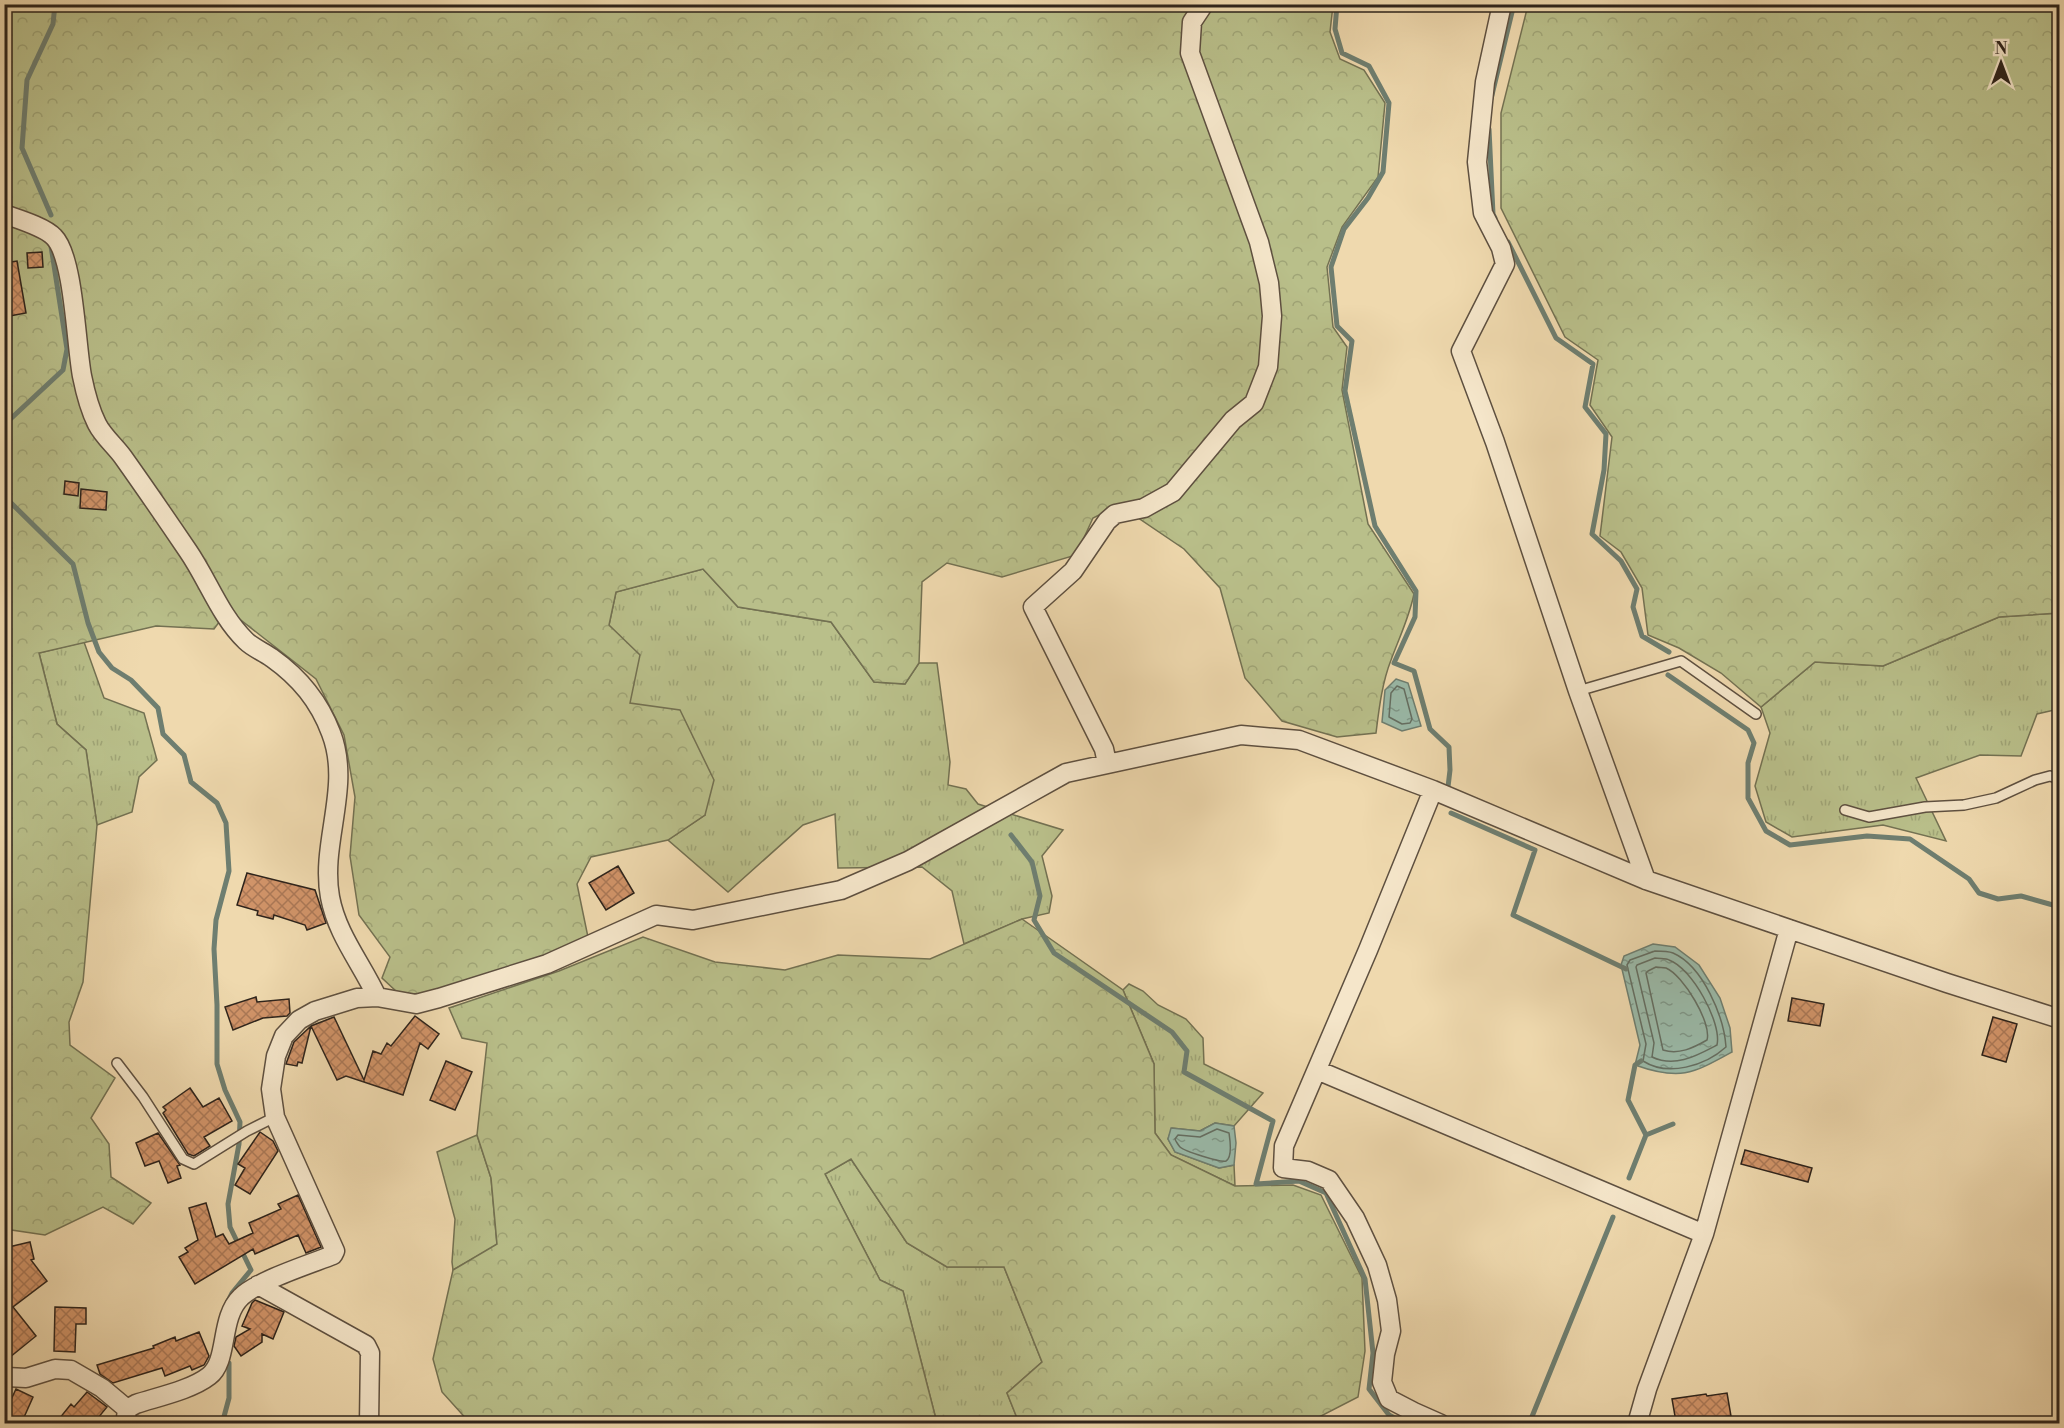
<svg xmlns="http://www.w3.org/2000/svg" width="2064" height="1428" font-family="'Libre Bodoni',serif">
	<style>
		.grass { fill: url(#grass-tufts); stroke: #737152; stroke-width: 1.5 }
		.forest { fill: url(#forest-crowns); stroke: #737152; stroke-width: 1.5 }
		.water { fill: url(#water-ripples); stroke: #6e7e70; stroke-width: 1.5 }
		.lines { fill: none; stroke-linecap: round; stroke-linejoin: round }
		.shore { stroke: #646e62; stroke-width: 1.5 }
		.stream { stroke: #6e7e70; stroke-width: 5 }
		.building { fill: url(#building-cross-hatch); stroke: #2d231b; stroke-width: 1.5 }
		.lane-casing { stroke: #5e5040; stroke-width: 12 }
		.street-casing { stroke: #5e5040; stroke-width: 21 }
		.lane { stroke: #f5e6ca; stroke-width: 9 }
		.street { stroke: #f5e6ca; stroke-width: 18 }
	</style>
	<defs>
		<pattern id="grass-tufts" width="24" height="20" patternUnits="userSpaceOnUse" patternTransform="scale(1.5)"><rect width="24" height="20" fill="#b9bf8a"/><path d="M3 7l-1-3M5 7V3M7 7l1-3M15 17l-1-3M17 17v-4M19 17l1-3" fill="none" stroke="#9fa476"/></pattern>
		<pattern id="forest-crowns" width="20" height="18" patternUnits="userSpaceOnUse" patternTransform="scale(1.5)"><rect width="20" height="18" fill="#b9bf8a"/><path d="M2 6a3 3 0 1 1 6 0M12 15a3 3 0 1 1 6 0" fill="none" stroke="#9fa476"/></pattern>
		<pattern id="water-ripples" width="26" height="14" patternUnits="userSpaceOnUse" patternTransform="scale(1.5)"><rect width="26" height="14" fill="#9abaa9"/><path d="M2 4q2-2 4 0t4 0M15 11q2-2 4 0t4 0" fill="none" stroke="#7e9789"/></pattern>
		<pattern id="building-cross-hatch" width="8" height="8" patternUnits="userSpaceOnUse" patternTransform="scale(1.5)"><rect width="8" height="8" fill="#d19469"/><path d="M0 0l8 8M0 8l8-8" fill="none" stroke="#aa7856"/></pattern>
	</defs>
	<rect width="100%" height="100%" fill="#efd9ae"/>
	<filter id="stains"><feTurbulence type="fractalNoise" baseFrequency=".00333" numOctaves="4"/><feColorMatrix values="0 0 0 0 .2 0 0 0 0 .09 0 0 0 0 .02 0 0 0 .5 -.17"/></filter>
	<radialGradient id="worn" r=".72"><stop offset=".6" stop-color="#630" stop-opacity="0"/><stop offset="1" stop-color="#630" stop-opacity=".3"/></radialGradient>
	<!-- grass -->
	<path class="grass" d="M703,569L738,607L831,622L874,682L905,684L919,663H937L950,762L948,785L966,789L978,804L1063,830L1042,856L1052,896L1049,913L1022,919L964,944L952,891L922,867L838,868L835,814L803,825L728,892L668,840L705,815L630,704L609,625L616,592Z
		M2059,613V709L2037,714L2021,756L1980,755L1916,778L1946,841L1883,825L1792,837L1766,822L1755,786L1770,733L1761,707L1815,662L1883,666L1999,617Z
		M84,642L104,698L144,713L157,760L139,777L132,812L97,825L86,750L57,724L39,653Z
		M1129,984L1143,991L1158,1005L1186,1019L1203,1038L1204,1064L1263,1093L1234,1126L1215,1123L1200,1131L1172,1128L1168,1139L1175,1152L1219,1168L1234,1165L1235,1186L1171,1155L1155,1133L1154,1064L1123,990Z
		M477,1135L491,1178L497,1245L453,1270L452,1262L455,1219L437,1152Z
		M851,1159L907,1243L947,1267H1004L1042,1362L1007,1393L1017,1418L1026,1423H937L903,1291L880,1280L825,1174Z"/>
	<!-- forest -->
	<path class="forest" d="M5,5H1333L1330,32L1340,59L1364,70L1385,103L1378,177L1342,227L1327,267L1333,327L1347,347L1342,390L1368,524L1414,594C1409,618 1399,638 1391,660C1382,683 1379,709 1376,733L1337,737L1282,721L1245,678L1220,588L1184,549L1119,505L1093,518L1076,555L1002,577L947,563L922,582L919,663L905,684L874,682L831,622L738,607L703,569L616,592L609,625L640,655L630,703L680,710L714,780L705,815L668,840L591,857L577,884L588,937L528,965L422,997L397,992L382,978L390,957L359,915L350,856L355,797L344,735L316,679L228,610L214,629L156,626L39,653L57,724L86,750L97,825L83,982L69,1022L70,1045L115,1078L91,1118L109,1144L111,1177L151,1203L133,1224L103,1207L45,1235L5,1229Z
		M1528,5H2059V613L1999,617L1883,666L1815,662L1761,707L1721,673L1679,648L1648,635L1642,588L1621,552L1600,536L1612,437L1590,405L1598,360L1565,337L1501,208V113Z
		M1022,919L1123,990L1154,1064L1155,1133L1171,1155L1235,1186L1293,1185L1321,1195L1362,1278L1365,1351L1358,1397L1315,1419L1313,1423H1026L1017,1418L1007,1393L1042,1362L1004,1267H947L907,1243L851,1159L825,1174L880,1280L903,1291L937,1423H470L442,1392L433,1359L453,1270L497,1244L491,1178L477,1135L487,1043L462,1038L449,1008L559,971L643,937L715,962L785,970L838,955L930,959Z"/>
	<!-- water -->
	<path class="water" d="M1396,679L1408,683L1421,726L1402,731L1382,722L1385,690Z
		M1653,944L1675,947L1699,965L1720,998L1730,1028L1732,1052C1692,1074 1680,1081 1635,1065L1640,1045L1621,965L1624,956Z
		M1215,1123L1234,1126L1236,1143L1234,1165L1219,1168L1175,1152L1168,1139L1171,1128L1200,1131Z"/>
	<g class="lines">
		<!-- shore -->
		<path class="shore" d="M1397,686L1404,689L1412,719L1410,723L1402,724L1389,717L1391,693Z
			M1655,951C1660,951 1668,951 1673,953C1703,966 1724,1017 1726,1047C1705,1066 1668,1077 1643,1061L1646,1044L1627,965L1630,960Z
			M1655,958C1659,959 1666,958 1669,960C1692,968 1722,1023 1717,1045C1696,1056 1675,1068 1652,1057L1654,1043L1636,967L1637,965Z
			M1656,967C1659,968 1663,967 1666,968C1683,975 1712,1023 1707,1040C1693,1048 1679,1055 1663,1050L1646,973L1648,971Z
			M1217,1129L1229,1133C1230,1140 1233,1157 1226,1161C1221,1163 1184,1151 1180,1147C1179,1146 1175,1140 1175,1139L1178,1135L1200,1137Z"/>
		<!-- stream -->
		<path class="stream" d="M1337,4L1335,29L1342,53L1369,66L1389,103L1383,172L1368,198L1344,229L1331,267L1337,326L1352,341L1345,391L1375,526L1416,591L1415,617L1394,663L1414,671L1430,729L1449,747L1450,770L1448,787
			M1491,99L1514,4
			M1489,129L1493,214L1495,218
			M51,215L22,148L27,80L53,24L55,4
			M1508,242L1556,338L1593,364L1585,407L1606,434L1604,470L1592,534L1621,561L1637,589L1633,607L1642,636L1669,652
			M4,425L63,370L67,349L51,246
			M4,496L73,564L88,623L99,652L112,668L131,680L158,708L163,734L184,755L191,782L217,803L226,823L229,871L216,920L214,949L217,1005V1064L225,1090L240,1122L239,1144L228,1204L230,1227L251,1270L232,1293L228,1301
			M1668,675L1748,730L1754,743L1748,763V798L1766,831L1790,845L1867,836L1910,839L1969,879L1979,893L1998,899L2021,896L2060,907
			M1451,813L1535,850L1513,915L1626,969
			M1011,835L1032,862L1040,896L1034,920L1054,953L1172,1032L1187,1051L1184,1072L1273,1121L1256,1184L1299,1181L1326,1193L1365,1279L1373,1353L1369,1389L1389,1415L1406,1424
			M1641,1061L1635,1065L1628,1100L1646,1135
			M1629,1178L1646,1135L1673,1124
			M222,1424L229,1398V1363
			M1529,1424L1613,1217"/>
	</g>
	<!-- building -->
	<path class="building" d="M42,252L43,267L28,268L27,253Z
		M17,261L26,313L4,317V263Z
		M65,481L79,483L78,496L64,494Z
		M81,489L107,492L106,510L80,508Z
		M618,866L634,893L606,910L589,883Z
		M247,873L315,890L326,923L307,930L305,925L274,915L273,919L257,915L258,911L237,905Z
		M256,997L257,1002L289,999L290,1013L287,1016L263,1018L233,1030L225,1007Z
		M1792,998L1824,1004L1820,1026L1788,1021Z
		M415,1016L439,1034L428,1049L420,1043L403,1095L346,1076L337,1080L311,1026L334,1017L364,1080L373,1051L381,1054L387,1043L391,1046Z
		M1993,1017L2017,1024L2006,1062L1982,1055Z
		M311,1026L302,1063L298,1062L297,1066L286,1064L294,1042Z
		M446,1061L472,1072L455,1110L430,1100Z
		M190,1088L203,1107L219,1098L232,1121L204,1137L210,1146L194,1156L188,1154L163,1113L166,1110L163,1107Z
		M260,1132L273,1141L278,1151L250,1194L235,1185L245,1168L238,1164Z
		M158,1133L180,1165L177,1166L181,1178L168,1183L159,1161L145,1166L136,1143Z
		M1745,1150L1812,1168L1808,1182L1741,1164Z
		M298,1195L321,1247L306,1253L298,1235L255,1254L253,1249L195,1284L179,1257L188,1252L185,1248L198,1240L189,1208L206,1203L216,1237L223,1234L229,1244L253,1233L249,1223L281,1209L278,1204Z
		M30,1242L34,1259L31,1260L47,1281L13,1307L36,1336L4,1362V1248Z
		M255,1300L284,1312L273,1339L262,1334V1342L241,1356L234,1346L236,1337L250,1329L242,1326L252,1303Z
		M55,1307L86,1308V1324H76L75,1352L54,1351Z
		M199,1332L209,1356L204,1365L192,1370L190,1366L165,1376L162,1368L113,1383L100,1374L97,1365L154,1348L153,1346L175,1337L176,1341Z
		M16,1389L33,1397L21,1424H10L4,1421V1402L9,1404Z
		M87,1392L107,1407L93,1424H55L71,1404L74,1407Z
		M1727,1393L1731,1416L1676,1422L1672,1399L1706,1394L1707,1396Z"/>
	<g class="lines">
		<!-- lane casing -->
		<g class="lane-casing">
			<path id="lane" d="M1578,691L1681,661L1756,714
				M1845,810L1869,817L1925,807L1964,805L1996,798L2035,780L2050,776L2060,779
				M117,1063L143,1097L183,1159L194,1164L247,1131L275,1117"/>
		</g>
		<!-- street casing -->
		<g class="street-casing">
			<path id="street" d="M1502,4L1485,82L1477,162L1483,213L1501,248L1505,264L1461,351L1495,442L1578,691L1646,880
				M4,214C18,219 45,227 54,237C74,257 76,345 82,376C85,391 90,410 97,424C103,436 115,446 123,457C145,488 167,520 188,551C208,580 220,616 246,641C253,648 264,652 272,658C300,678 319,701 331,733C352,787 320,842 330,897C337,935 362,964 377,997
				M1107,763L1104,749L1033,607L1073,571L1107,521L1115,514L1144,508L1173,492L1233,420L1254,403L1268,367L1272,316L1269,283L1259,242L1190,53L1192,22L1204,4
				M1433,790L1368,950L1284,1146L1283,1168L1308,1171L1329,1180L1355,1218L1377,1265L1387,1300L1391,1331L1385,1354L1382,1382L1389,1399L1414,1412L1441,1424
				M1317,1070L1704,1234
				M258,1285L366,1345L370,1353L369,1424
				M7,1377L26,1378L55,1369L71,1370L102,1388L127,1409
				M128,1424L126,1418L127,1409L136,1404C157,1397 191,1390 209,1376C229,1361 219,1318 241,1297C257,1281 310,1264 333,1255L335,1251L275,1117L271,1089L276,1056L284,1036L299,1020L315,1011L357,998L377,997L416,1004L439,998L547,964L656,915L693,920L841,890L908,861L1066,773L1241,735L1299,740L1433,790L1646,880L1947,983L2060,1019
				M1637,1424L1647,1389L1704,1234L1789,929"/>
		</g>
		<!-- lane -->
		<use href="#lane" class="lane"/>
		<!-- street -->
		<use href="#street" class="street"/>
	</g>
	<!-- margin -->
	<rect width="2064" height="1428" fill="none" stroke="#efd9ae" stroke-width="24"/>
	<rect x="6" y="6" width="2052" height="1416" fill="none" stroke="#2d231b" stroke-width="3"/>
	<rect x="12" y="12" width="2040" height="1404" fill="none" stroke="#2d231b" stroke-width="1.5"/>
	<!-- north arrow -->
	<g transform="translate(2001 63)" stroke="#f5e6ca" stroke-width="4.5" paint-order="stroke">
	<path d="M0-4.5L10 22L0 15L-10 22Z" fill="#2d231b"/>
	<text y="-9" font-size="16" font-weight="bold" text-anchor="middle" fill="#2d231b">N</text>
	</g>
	<rect width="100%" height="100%" filter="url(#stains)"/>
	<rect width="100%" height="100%" fill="url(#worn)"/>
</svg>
